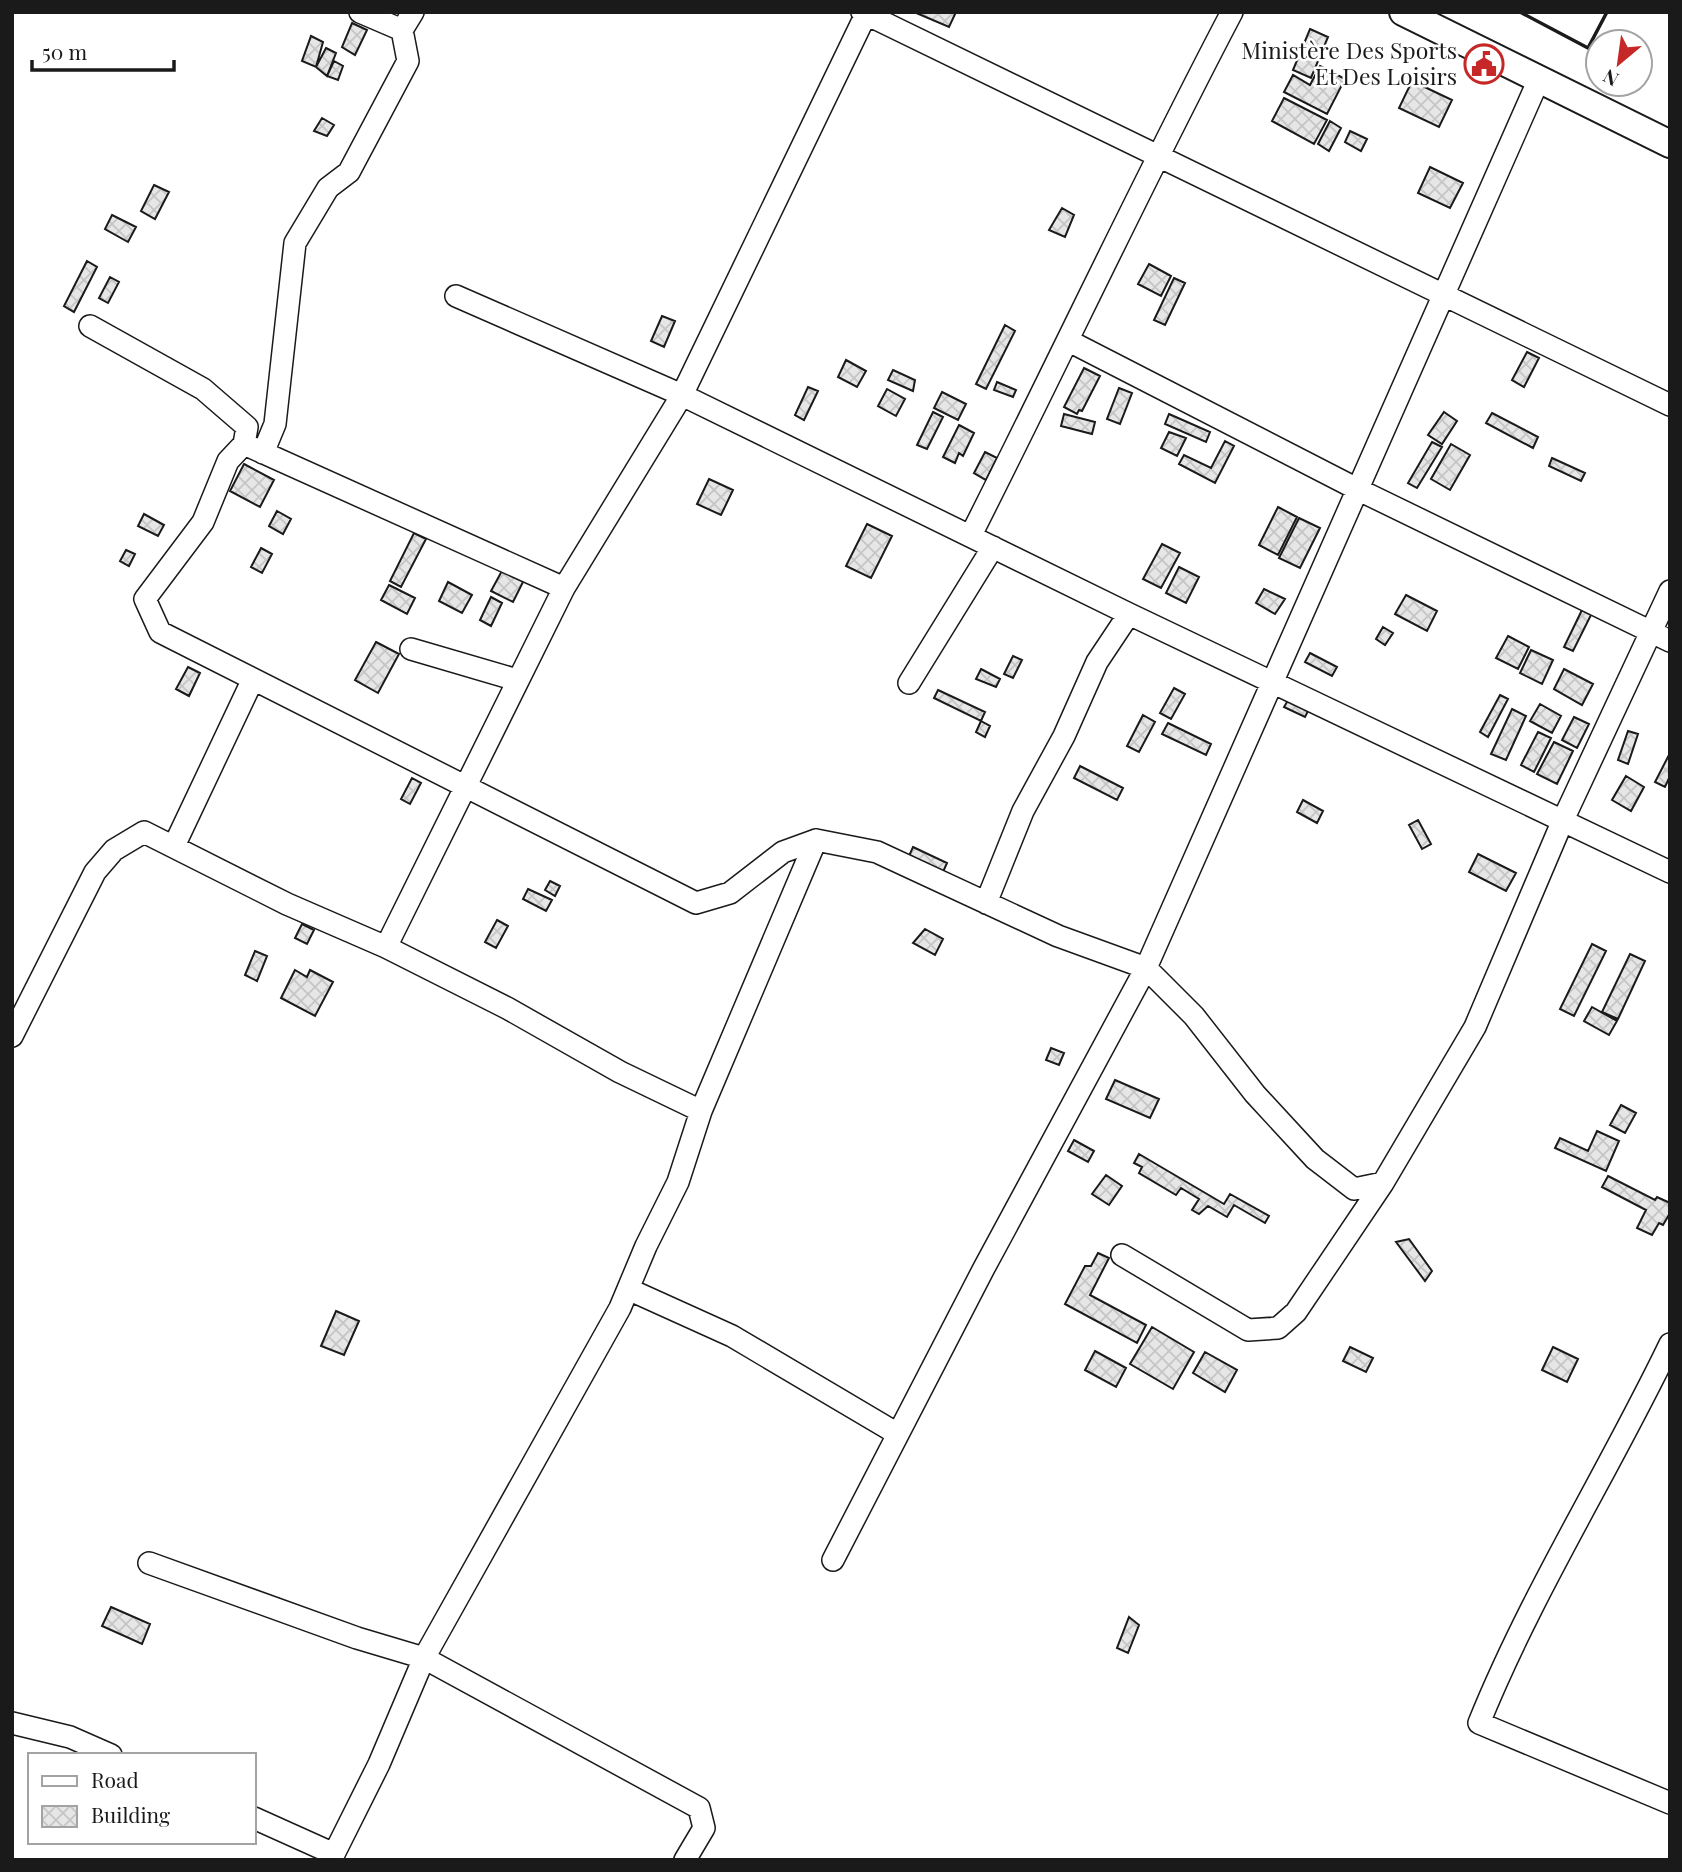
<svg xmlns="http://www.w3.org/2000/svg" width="1682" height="1872" font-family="'Playfair Display',serif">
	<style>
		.building { fill: url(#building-cross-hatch); stroke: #1a1a1a; stroke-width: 2 }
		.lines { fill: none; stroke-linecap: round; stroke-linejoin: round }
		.minor-casing { stroke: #1a1a1a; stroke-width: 24 }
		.major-casing { stroke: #1a1a1a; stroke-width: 30 }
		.minor { stroke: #fff; stroke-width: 21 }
		.major { stroke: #fff; stroke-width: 26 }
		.wall { stroke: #1a1a1a; stroke-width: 3.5 }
		.labels { text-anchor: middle; stroke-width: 5; stroke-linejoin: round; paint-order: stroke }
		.poi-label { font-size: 23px; fill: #1a1a1a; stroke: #fff; text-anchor: end }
	</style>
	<defs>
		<pattern id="building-cross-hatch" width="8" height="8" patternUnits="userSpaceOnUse" patternTransform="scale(1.75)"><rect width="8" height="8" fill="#e6e6e6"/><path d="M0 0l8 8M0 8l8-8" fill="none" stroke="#c5c5c5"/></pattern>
	</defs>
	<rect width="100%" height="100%" fill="#fff"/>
	<!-- building -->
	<path class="building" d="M914,12H956L949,27Z
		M352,23L367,30L355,55L342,47Z
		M1310,29L1328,37L1311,78L1293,70Z
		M311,36L323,42L316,67L302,61Z
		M326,48L336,53L327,76L316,67Z
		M334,61L343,66L338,80L327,76Z
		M1320,66L1345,79L1327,114L1284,92L1293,75L1310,85Z
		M1412,81L1452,100L1439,127L1399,108Z
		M1284,98L1327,120L1314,144L1272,121Z
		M322,118L334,125L327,136L314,131Z
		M1330,121L1341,128L1329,151L1318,144Z
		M1350,131L1367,139L1361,151L1345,142Z
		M1430,167L1463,183L1450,208L1418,193Z
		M154,185L169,192L155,219L141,211Z
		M1062,208L1074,215L1065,237L1049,230Z
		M112,215L136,227L128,242L105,229Z
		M87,261L97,267L74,312L64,306Z
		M1149,264L1171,276L1161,296L1138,284Z
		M110,277L119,282L108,303L99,298Z
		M1174,278L1185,283L1165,325L1154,320Z
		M662,316L675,321L664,347L651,341Z
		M1005,325L1015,331L986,389L976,384Z
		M1527,352L1539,358L1524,387L1512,380Z
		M846,360L866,371L857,387L838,377Z
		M1084,368L1100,376L1082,411L1079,410L1077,414L1064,407Z
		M893,370L915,380L913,391L888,380Z
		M997,382L1016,390L1013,397L994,390Z
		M808,387L818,391L804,420L795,415Z
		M1119,388L1132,393L1120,424L1107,419Z
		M887,389L905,399L896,416L878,406Z
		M942,392L966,404L958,420L934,408Z
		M933,412L943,417L927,449L917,445Z
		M1444,412L1457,421L1442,444L1428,435Z
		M1492,413L1538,437L1533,448L1486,423Z
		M1064,414L1095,422L1092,434L1061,426Z
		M1169,414L1210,432L1206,442L1165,424Z
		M959,425L974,433L963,456L959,453L955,463L943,457Z
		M1169,432L1186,438L1177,456L1161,448Z
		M1225,441L1234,446L1215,483L1179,464L1184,455L1211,468Z
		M1432,442L1442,447L1417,488L1408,483Z
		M1451,444L1470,455L1450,490L1431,479Z
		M985,452L997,458L986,480L974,473Z
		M1552,458L1585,473L1581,481L1549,466Z
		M244,464L274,480L260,507L230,491Z
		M709,479L733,490L721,515L697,504Z
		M1278,507L1297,517L1278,555L1259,545Z
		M277,511L291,519L283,534L269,526Z
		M144,514L164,525L158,536L138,526Z
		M1299,518L1320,528L1300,568L1279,558Z
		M867,524L892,536L871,578L846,566Z
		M414,533L426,539L401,587L390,581Z
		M1162,544L1180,553L1161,588L1143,579Z
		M261,548L272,554L262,573L251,567Z
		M126,550L135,554L129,566L120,561Z
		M504,567L525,578L513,602L491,591Z
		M1179,567L1199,577L1186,603L1166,593Z
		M448,582L472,595L462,613L439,601Z
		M389,585L415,598L407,614L381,600Z
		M1264,589L1285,599L1275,614L1256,603Z
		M1406,595L1437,611L1427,631L1395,614Z
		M491,597L502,603L491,626L480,620Z
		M1582,610L1591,615L1573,651L1564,647Z
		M1383,627L1393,633L1385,645L1376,639Z
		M1508,636L1529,647L1518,669L1496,658Z
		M376,642L399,654L378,693L355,680Z
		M1531,650L1553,660L1542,684L1520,673Z
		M1310,653L1337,667L1332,676L1305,662Z
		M1013,656L1022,660L1013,678L1004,674Z
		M188,667L200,673L189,696L176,689Z
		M981,669L1000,679L996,687L976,679Z
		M1564,669L1593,684L1582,705L1554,689Z
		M1174,688L1185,694L1171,719L1160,713Z
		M938,690L985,712L981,721L934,698Z
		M1500,695L1508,699L1488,737L1480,732Z
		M1290,697L1310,707L1305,717L1284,707Z
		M1540,704L1561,716L1552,733L1530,721Z
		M1512,709L1526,716L1506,760L1491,754Z
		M1143,715L1155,722L1139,752L1127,746Z
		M1574,717L1589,724L1577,748L1562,740Z
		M981,721L990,726L985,737L976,732Z
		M1168,723L1211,744L1206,755L1162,734Z
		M1628,731L1638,734L1628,764L1618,760Z
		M1538,732L1551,738L1534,772L1521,765Z
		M1554,742L1573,751L1557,784L1537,774Z
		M1670,753V776L1665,787L1655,782Z
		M1080,766L1123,788L1117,800L1074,778Z
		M1626,776L1644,787L1631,811L1612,800Z
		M412,778L421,783L410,804L401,799Z
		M1303,800L1323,811L1317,823L1297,812Z
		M1418,820L1431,844L1422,849L1409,825Z
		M913,847L947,863L943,872L909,856Z
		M1478,854L1516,873L1506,891L1469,872Z
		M550,881L560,886L555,896L545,890Z
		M528,889L552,900L546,911L523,899Z
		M497,920L508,926L496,948L485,942Z
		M302,924L314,930L307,944L295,938Z
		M925,929L943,939L935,955L913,943Z
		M1592,944L1606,951L1574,1016L1560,1009Z
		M255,951L267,956L257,981L245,975Z
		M1630,954L1645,961L1618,1019L1602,1012Z
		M295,970L307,977L310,970L333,982L315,1016L281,998Z
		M1592,1007L1617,1021L1609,1035L1584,1021Z
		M1051,1048L1064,1053L1059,1065L1046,1060Z
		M1115,1080L1159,1099L1150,1118L1106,1099Z
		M1621,1105L1636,1113L1625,1133L1610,1125Z
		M1597,1131L1619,1141L1606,1171L1555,1148L1560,1138L1588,1151Z
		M1074,1140L1094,1151L1088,1162L1068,1151Z
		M1139,1154L1224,1204L1230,1194L1269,1216L1265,1223L1234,1205L1227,1217L1208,1206L1199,1214L1192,1210L1199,1199L1181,1188L1176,1195L1139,1173L1142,1167L1134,1163Z
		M1106,1175L1122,1186L1109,1205L1092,1194Z
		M1608,1176L1655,1200L1657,1197L1670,1203V1213L1663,1225L1659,1223L1652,1235L1637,1228L1646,1210L1602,1187Z
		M1409,1239L1432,1271L1425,1281L1396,1242Z
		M1098,1253L1109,1258L1090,1295L1146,1325L1137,1343L1065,1304L1085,1266H1091Z
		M336,1311L359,1321L344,1355L321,1346Z
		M1152,1327L1194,1352L1173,1389L1130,1364Z
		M1350,1347L1373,1358L1366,1372L1343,1361Z
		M1553,1347L1578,1359L1567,1382L1542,1370Z
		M1095,1351L1126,1368L1116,1387L1085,1370Z
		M1205,1352L1237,1370L1225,1392L1193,1373Z
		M111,1607L150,1624L142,1644L102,1626Z
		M1129,1617L1139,1625L1128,1653L1117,1648Z"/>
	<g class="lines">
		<!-- minor casing -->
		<g class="minor-casing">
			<path id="minor" d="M360,12L402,30
				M862,12L1670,405
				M456,296L682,395L1129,614L1670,872
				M90,326L203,389L247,427L244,444
				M1069,341L1357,489L1670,641
				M263,453L275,424L295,243L328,188L349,172L408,61L402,30L413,12
				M971,535C1059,361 1141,185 1232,12
				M564,588L244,444L228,461L203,522L145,599L160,632L696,903L730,893L783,852L816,840L877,852L1058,936L1146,968L1194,1016L1255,1094L1315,1159L1354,1189L1383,1183
				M411,649L517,680
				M909,683L993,547
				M174,846L253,679
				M986,903L1023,811L1064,736L1097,662L1129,614
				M386,947L564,588L682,395L867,12
				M12,1036L95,872L114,850L144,832L287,904L386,947L507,1008L620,1072L701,1111
				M1122,1255L1248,1330L1278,1328L1296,1312L1383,1183L1475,1027L1563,820L1670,591
				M628,1289L732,1336L896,1433
				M1670,1344C1609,1471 1532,1592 1479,1723L1670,1803
				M833,1560L984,1268L1146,968L1539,79
				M149,1563L357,1638L424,1658L699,1808L704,1828L685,1860
				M12,1723L70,1737L111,1755
				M254,1818L334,1854
				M331,1860L379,1764L424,1658L620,1308L646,1246L678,1182L701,1111L816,840"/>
		</g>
		<!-- major casing -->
		<g class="major-casing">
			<path id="major" d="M1403,12L1670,144"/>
		</g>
		<!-- minor -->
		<use href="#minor" class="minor"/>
		<!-- major -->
		<use href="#major" class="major"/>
		<!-- wall -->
		<path class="wall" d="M1520,12L1588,48L1607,12"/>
	</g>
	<!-- icons -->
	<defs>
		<g id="civic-ring" transform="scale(2.0125)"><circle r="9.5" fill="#fff" stroke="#c62828" stroke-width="1.5"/><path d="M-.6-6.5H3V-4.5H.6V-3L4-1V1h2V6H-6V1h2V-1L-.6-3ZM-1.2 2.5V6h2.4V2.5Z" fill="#c62828"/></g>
	</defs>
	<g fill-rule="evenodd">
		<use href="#civic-ring" x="1484" y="64"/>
	</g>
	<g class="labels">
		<!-- poi labels -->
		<g class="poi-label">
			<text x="1457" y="59">Ministère Des Sports<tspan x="1457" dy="26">Et Des Loisirs</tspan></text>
		</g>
	</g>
	<!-- border -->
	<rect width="1682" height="1872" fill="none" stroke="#1a1a1a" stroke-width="28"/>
	<!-- legend -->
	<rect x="28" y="1753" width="228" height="91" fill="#ffffff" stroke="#a3a3a3" stroke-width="2"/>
	<rect x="42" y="1776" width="35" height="10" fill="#ffffff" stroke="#a3a3a3" stroke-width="2"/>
	<text x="91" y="1788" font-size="21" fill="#1a1a1a">Road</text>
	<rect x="42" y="1806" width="35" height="21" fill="url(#building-cross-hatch)" stroke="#a3a3a3" stroke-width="2"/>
	<text x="91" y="1823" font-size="21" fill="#1a1a1a">Building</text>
	<!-- north arrow -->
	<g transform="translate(1619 63) rotate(209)"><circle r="33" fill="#ffffff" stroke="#a3a3a3" stroke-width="2"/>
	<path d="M0-5L12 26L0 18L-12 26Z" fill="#c62828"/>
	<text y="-10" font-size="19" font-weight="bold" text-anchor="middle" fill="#1a1a1a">N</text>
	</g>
	<!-- scale -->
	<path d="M32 60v10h142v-10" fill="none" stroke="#1a1a1a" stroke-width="3.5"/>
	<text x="42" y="60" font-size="21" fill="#1a1a1a" stroke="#ffffff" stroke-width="5" paint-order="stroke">50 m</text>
</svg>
